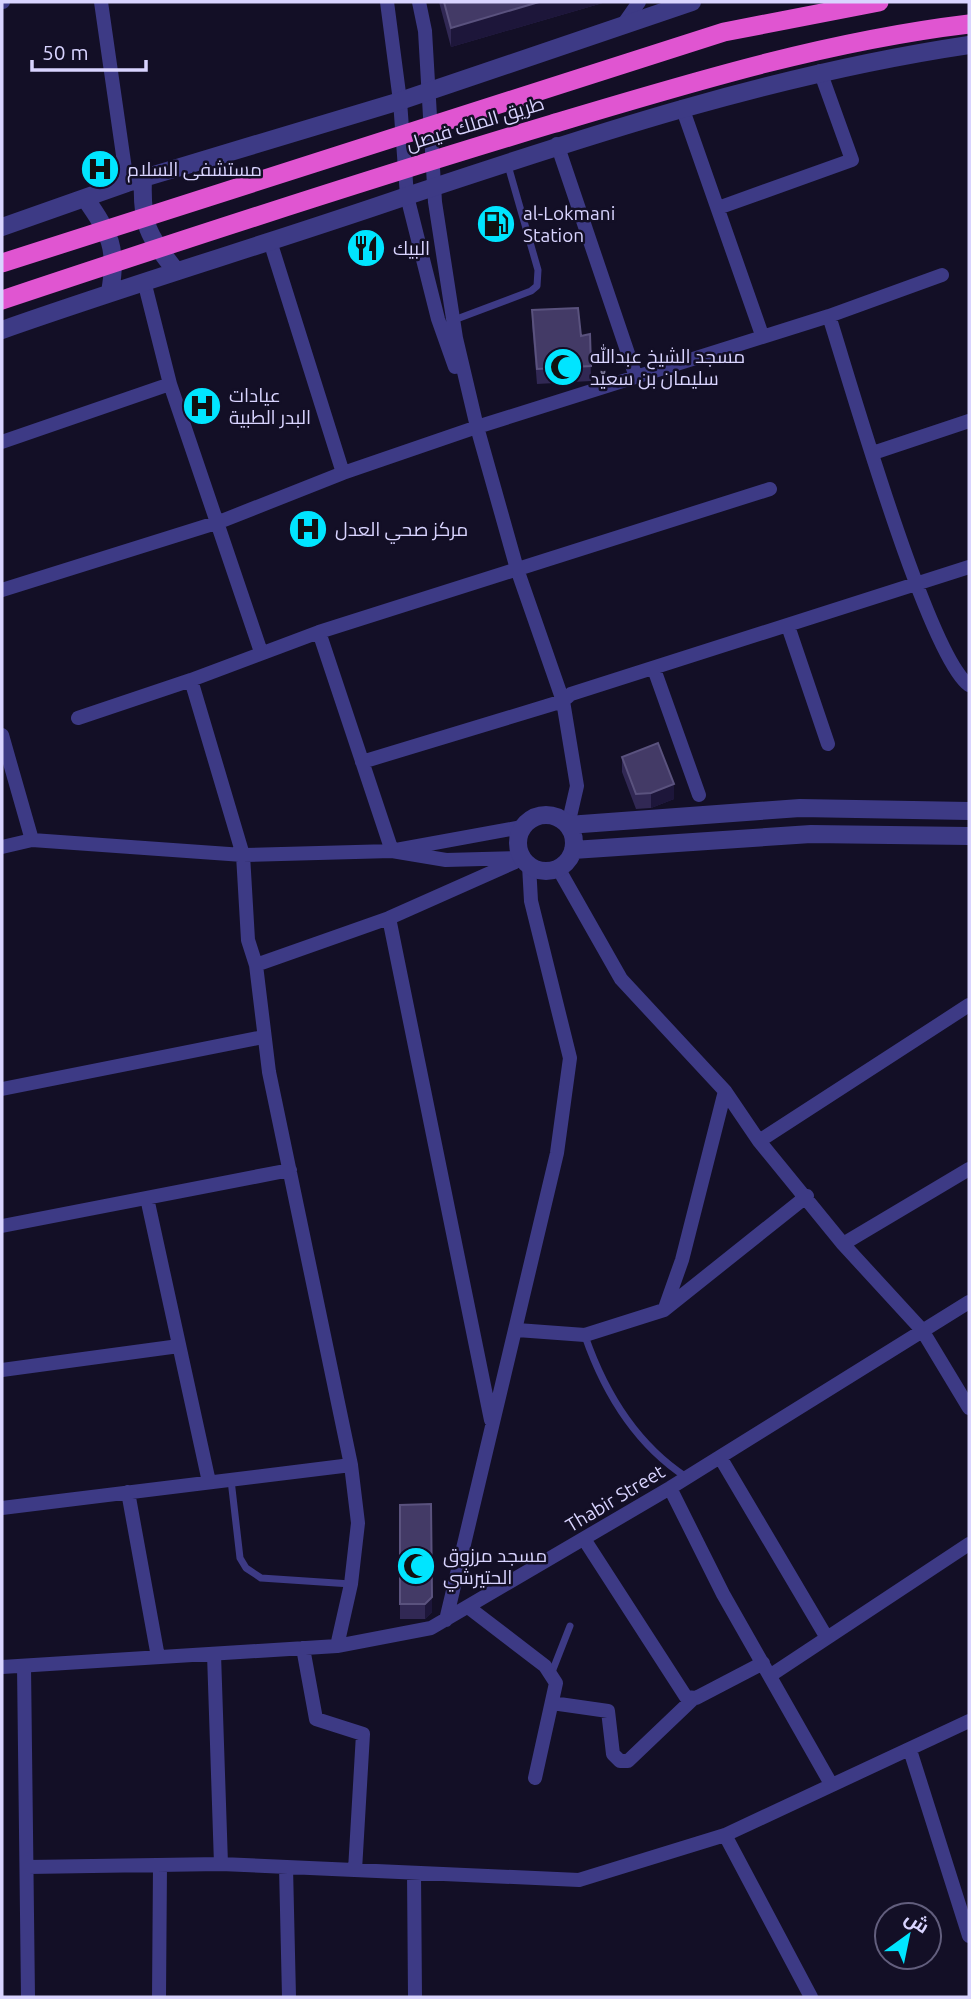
<svg xmlns="http://www.w3.org/2000/svg" width="971" height="1999" font-family="Ubuntu,Cairo,sans-serif">
	<style>
		.lines { fill: none; stroke-linecap: round; stroke-linejoin: round }
		.service { stroke: #3d3a85; stroke-width: 7 }
		.minor { stroke: #3d3a85; stroke-width: 14 }
		.tertiary { stroke: #3d3a85; stroke-width: 18 }
		.trunk-bridge { stroke: #e055d1; stroke-width: 19 }
		.wall { fill: #312854 }
		.shaded-wall { fill: #1d163a }
		.building { fill: #433a66; stroke: #5a527e; stroke-width: 2 }
		.labels { text-anchor: middle; stroke-width: 5; stroke-linejoin: round; paint-order: stroke }
		.street-label { font-size: 19px; fill: #d9d4ff; stroke: #130f26 }
		.poi-label { font-size: 19px; fill: #d9d4ff; stroke: #130f26; text-anchor: start }
	</style>
	<rect width="100%" height="100%" fill="#130f26"/>
	<g class="lines">
		<!-- service -->
		<path class="service" d="M454,320L531,291L537,286L538,270L507,162
			M585,1336C604,1391 636,1444 686,1477
			M231,1480L240,1558L246,1568L261,1578L351,1584
			M552,1672L570,1626"/>
		<!-- minor -->
		<path class="minor" d="M2,2H3
			M101,2L127,183
			M387,2L400,101L407,196L438,319L455,367
			M419,2L425,31L435,202L456,338L477,427L517,569L563,701L577,786L568,825
			M625,22L639,2
			M682,107L762,335
			M557,144L636,377
			M718,208L852,160L820,71
			M270,241L343,473
			M144,281L170,384L261,652
			M829,316C849,378 928,656 969,685
			M2,442L170,384
			M873,453L969,421
			M2,590L219,522L343,473L477,427L829,316L942,275
			M788,626L828,744
			M319,632L392,851
			M654,669L699,795
			M191,680L243,855L248,940L256,965L269,1072L351,1465L358,1523L351,1584L337,1646
			M78,718L191,680L319,632L770,489
			M2,735L32,840
			M362,762L563,701L571,694L969,567
			M2,847L32,840L243,855L392,851L446,860L522,858
			M396,850L522,827
			M558,868L621,979L725,1091L759,1141L843,1244L922,1330L969,1408
			M389,918L491,1420
			M256,965L389,918L515,862
			M2,1089L263,1037
			M759,1141L969,1005
			M147,1198L209,1482
			M2,1226L290,1170
			M843,1244L969,1169
			M665,1308L682,1260L725,1091
			M517,1330L585,1335L664,1310L807,1196
			M2,1370L179,1346
			M720,1457L827,1638
			M670,1488L723,1594L831,1784
			M128,1492L158,1657
			M2,1508L351,1465
			M584,1539L686,1697L696,1698L763,1663
			M468,1607L545,1666L556,1683L535,1778
			M446,1620L557,1153L570,1058L531,901L529,865
			M303,1648L316,1719L363,1734L355,1870
			M214,1654L221,1864
			M24,1666L28,1997
			M2,1667L337,1646L431,1628L670,1488L969,1302
			M771,1675L969,1544
			M552,1703L608,1711L613,1754L620,1761H628L693,1699
			M910,1750L969,1936
			M725,1835L811,1997
			M28,1867L221,1864L579,1880L725,1835L969,1721
			M286,1867L289,1997
			M414,1873L415,1997
			M159,1997L160,1865"/>
		<!-- tertiary -->
		<path class="tertiary" d="M143,179C141,224 148,236 176,271
			M85,198C110,234 118,248 110,292
			M2,227L127,183L400,101L692,2
			M2,330C135,283 270,243 404,197C590,135 774,74 969,45
			M518 843a28 28 0 1 1 56 0a28 28 0 1 1-56 0Z
			M568,825L800,808L969,811
			M573,850L811,834L969,836"/>
		<!-- trunk-bridge -->
		<path class="trunk-bridge" d="M2,263L724,32L879,2
			M2,300C185,239 368,179 552,124C689,83 827,41 969,24"/>
	</g>
	<!-- wall -->
	<path class="wall" d="M439,2H606L451,47Z
		M532,310L581,336L590,334L591,381L537,384L532,325Z
		M622,757L674,799L651,808L636,809L622,772Z
		M400,1505L432,1612L425,1619H400Z"/>
	<!-- shaded-wall -->
	<path class="shaded-wall" d="M539,2H606L451,47V28Z
		M674,784V799L651,808V793Z
		M432,1597V1612L425,1619V1604Z"/>
	<!-- building -->
	<path class="building" d="M444,2H539L451,28Z
		M578,308L581,336L590,334L591,366L537,369L532,310Z
		M658,743L674,784L651,793L636,794L622,757Z
		M431,1504L432,1597L425,1604H400V1505Z"/>
	<!-- icons -->
	<defs>
		<g id="hospital-disc" transform="scale(2.0125)"><circle r="9.5" fill="#00e5ff" stroke="#130f26"/><path d="M-5-5h3v3.5h4V-5h3V5h-3V1.5h-4V5h-3Z" fill="#111"/></g>
		<g id="fuel-disc" transform="scale(2.0125)"><circle r="9.5" fill="#00e5ff" stroke="#130f26"/><path d="M-5.5-6h7V0h2V4h1.3V-2.5L3-4.5l.8-.8L6-3V5H2.5V1h-1V6h-7ZM-4.2-4.7v3.2H.2V-4.7Z" fill="#111"/></g>
		<g id="restaurant-disc" transform="scale(2.0125)"><circle r="9.5" fill="#00e5ff" stroke="#130f26"/><path d="M-5-6h1v4h1v-4h1v4h1v-4h1v5L-1.5 .5V6h-2V.5L-5-1ZM5-6V6H3V1.5H1.5Q1.5-4 5-6Z" fill="#111"/></g>
		<g id="mosque-disc" transform="scale(2.0125)"><circle r="9.5" fill="#00e5ff" stroke="#130f26"/><path d="M3.5-4.9A6 6 0 1 0 3.5 4.9A5 5 0 1 1 3.5-4.9Z" fill="#111"/></g>
	</defs>
	<g fill-rule="evenodd">
		<use href="#hospital-disc" x="100" y="169"/>
		<use href="#fuel-disc" x="496" y="224"/>
		<use href="#restaurant-disc" x="366" y="248"/>
		<use href="#mosque-disc" x="563" y="367"/>
		<use href="#hospital-disc" x="202" y="406"/>
		<use href="#hospital-disc" x="308" y="529"/>
		<use href="#mosque-disc" x="416" y="1566"/>
	</g>
	<g class="labels">
		<!-- street labels -->
		<g class="street-label">
			<text transform="translate(475 123) rotate(-17)" y="7">طريق الملك فيصل</text>
			<text transform="translate(615 1498) rotate(-31)" y="7">Thabir Street</text>
		</g>
		<!-- poi labels -->
		<g class="poi-label">
			<text x="127" y="176">مستشفى السلام</text>
			<text x="523" y="220">al-Lokmani<tspan x="523" dy="22">Station</tspan></text>
			<text x="393" y="255">البيك</text>
			<text x="590" y="363">مسجد الشيخ عبدالله<tspan x="590" dy="22">سليمان بن سعيّد</tspan></text>
			<text x="229" y="402">عيادات<tspan x="229" dy="22">البدر الطبية</tspan></text>
			<text x="335" y="536">مركز صحي العدل</text>
			<text x="443" y="1562">مسجد مرزوق<tspan x="443" dy="22">الحتيرشي</tspan></text>
		</g>
	</g>
	<!-- border -->
	<rect width="971" height="1999" fill="none" stroke="#d9d4ff" stroke-width="7"/>
	<!-- north arrow -->
	<g transform="translate(908 1936) rotate(33)"><circle r="33" fill="#130f26" stroke="#625e7d" stroke-width="2"/>
	<path d="M0-5L12 26L0 18L-12 26Z" fill="#00e5ff"/>
	<text y="-10" font-size="19" font-weight="bold" text-anchor="middle" fill="#d9d4ff">ش</text>
	</g>
	<!-- scale -->
	<path d="M32 60v10h114v-10" fill="none" stroke="#d9d4ff" stroke-width="3.5"/>
	<text x="42" y="60" font-size="21" fill="#d9d4ff" stroke="#130f26" stroke-width="5" paint-order="stroke">50 m</text>
</svg>
